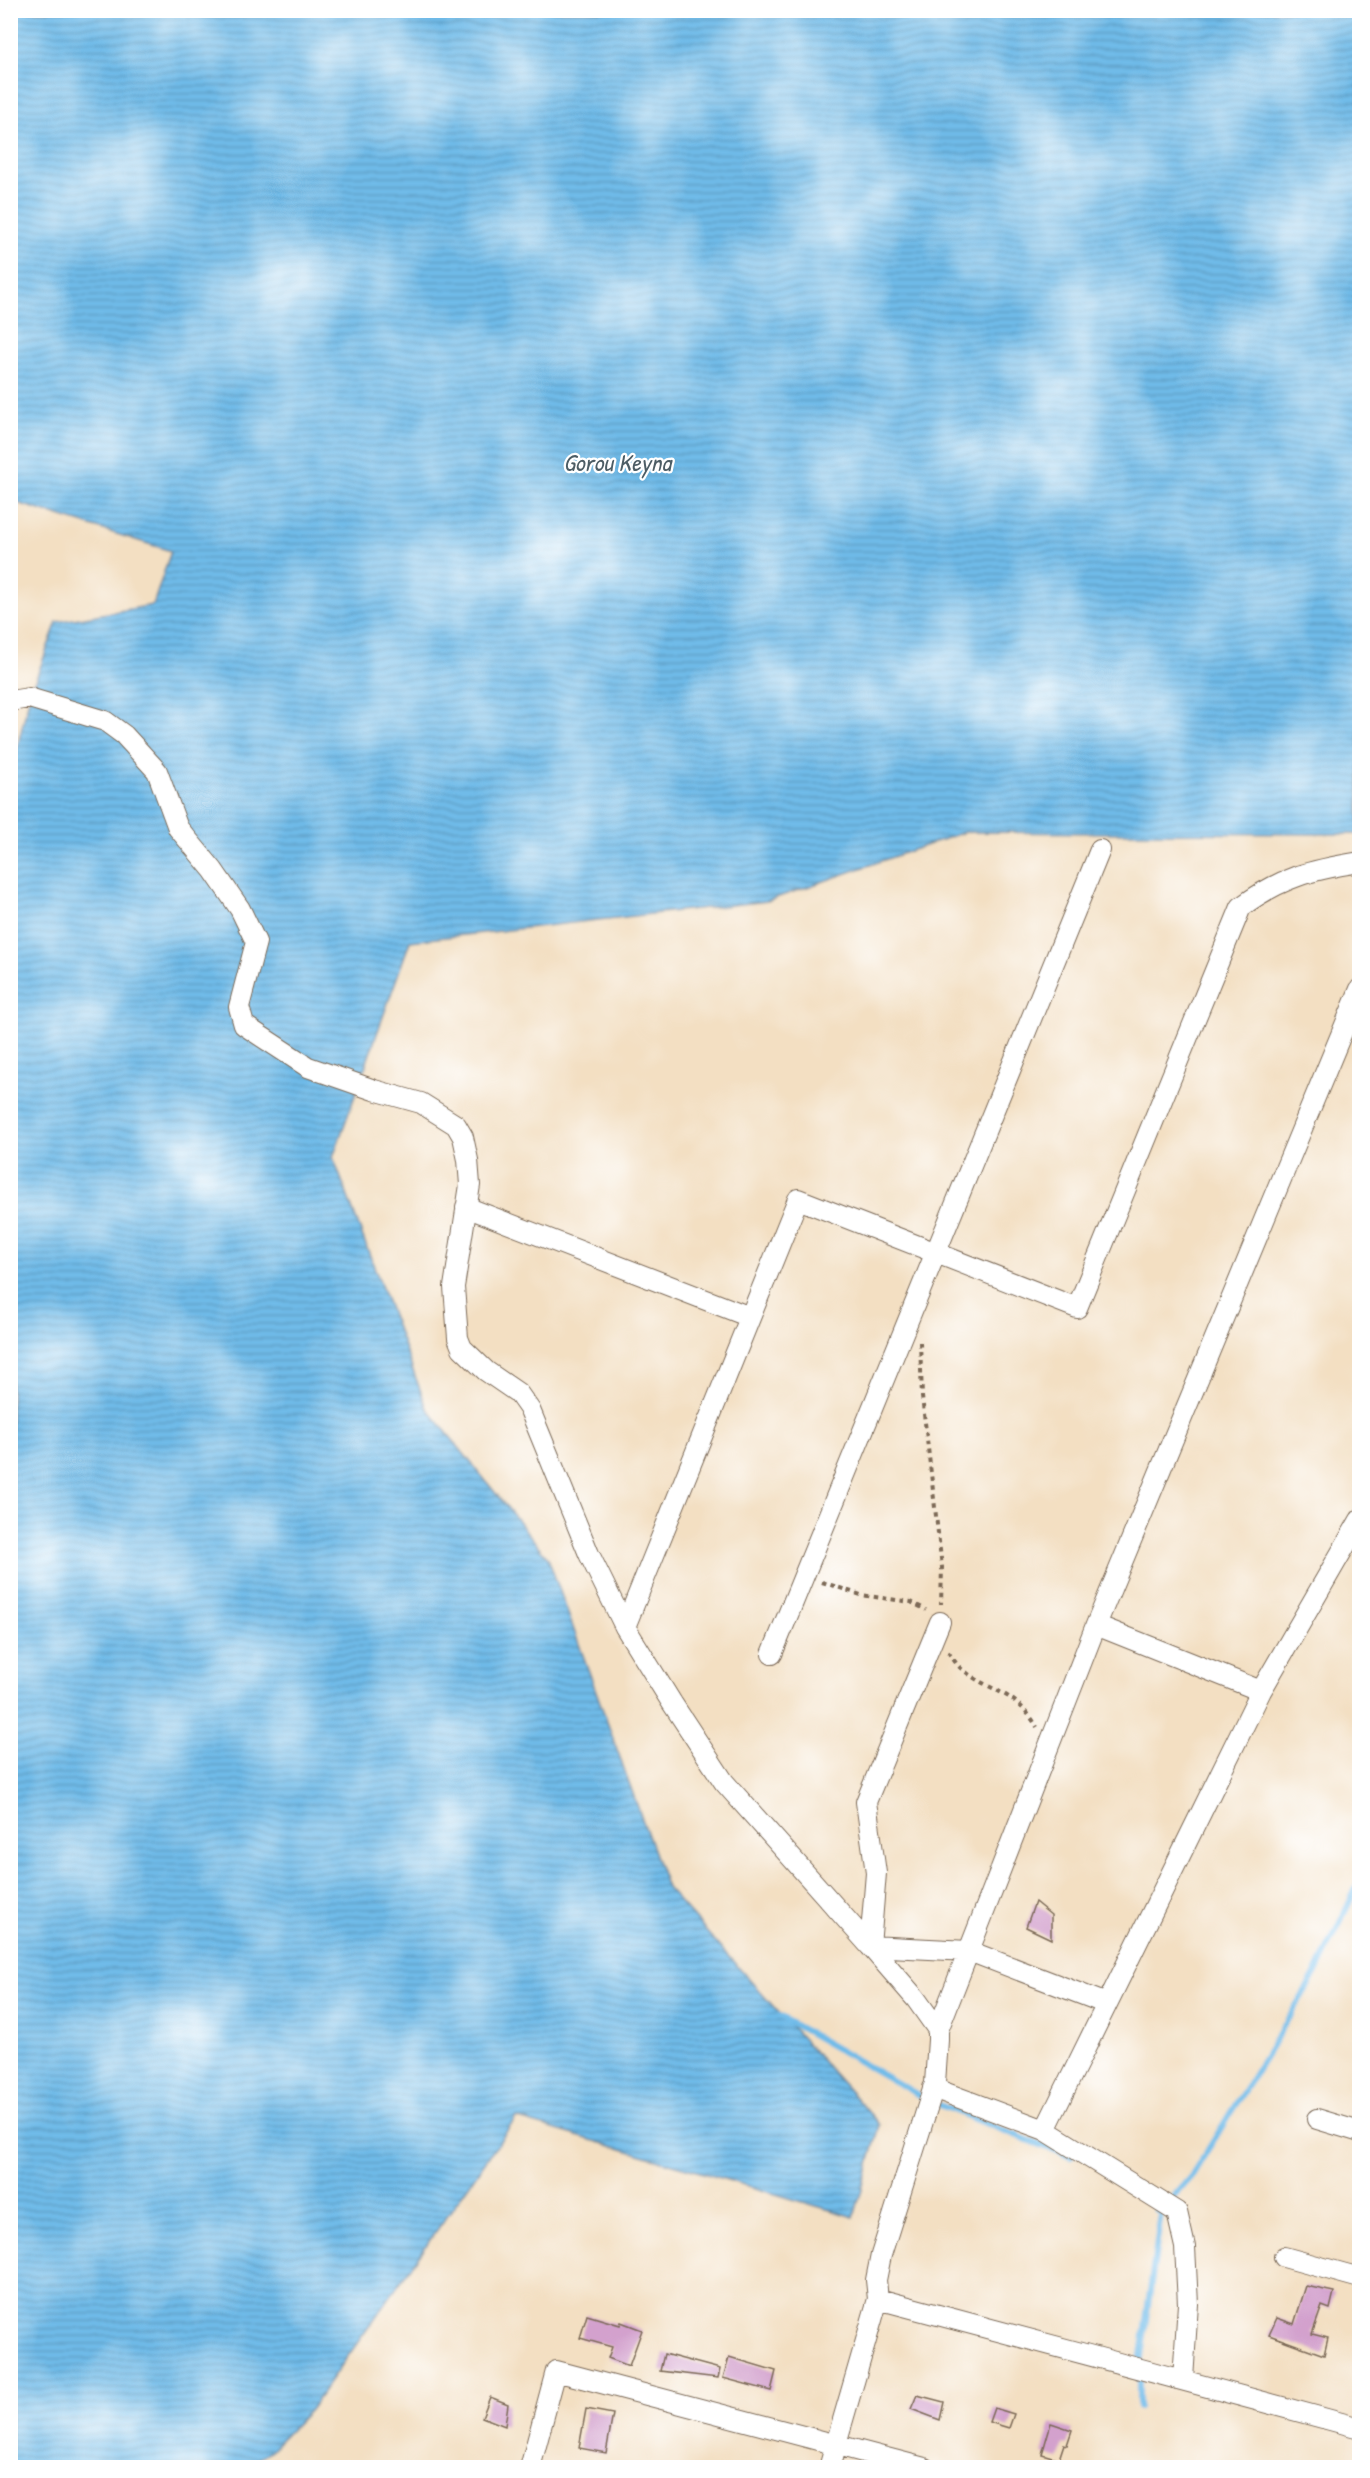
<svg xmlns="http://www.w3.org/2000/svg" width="1370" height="2478" font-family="'Patrick Hand',sans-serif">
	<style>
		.water { fill: url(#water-rules); stroke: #557284; stroke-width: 1.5 }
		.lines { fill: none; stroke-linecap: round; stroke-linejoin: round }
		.stream { stroke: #6fbbe9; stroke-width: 6 }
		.building { fill: #d3a1cd }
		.minor-casing { stroke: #7b6957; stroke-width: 22 }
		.path { stroke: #7b6957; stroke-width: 4; stroke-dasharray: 4.5 4.5; stroke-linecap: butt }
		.minor { stroke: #fff; stroke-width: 20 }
		.labels { text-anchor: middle; stroke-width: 4.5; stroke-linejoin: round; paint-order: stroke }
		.water-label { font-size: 24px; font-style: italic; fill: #4d5d65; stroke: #fff }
	</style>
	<defs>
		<pattern id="water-rules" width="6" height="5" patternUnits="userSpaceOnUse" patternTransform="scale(1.5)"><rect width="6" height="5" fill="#6fbbe9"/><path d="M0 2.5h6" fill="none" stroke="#5c98bc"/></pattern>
	</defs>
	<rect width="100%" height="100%" fill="#fff"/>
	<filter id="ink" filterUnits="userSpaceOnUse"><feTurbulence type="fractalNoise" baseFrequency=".0167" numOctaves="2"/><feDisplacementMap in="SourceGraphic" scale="12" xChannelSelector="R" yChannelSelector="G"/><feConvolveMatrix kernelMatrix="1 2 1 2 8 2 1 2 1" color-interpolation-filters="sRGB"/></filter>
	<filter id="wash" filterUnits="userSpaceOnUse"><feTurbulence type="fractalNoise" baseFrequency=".008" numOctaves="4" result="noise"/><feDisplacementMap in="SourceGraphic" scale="24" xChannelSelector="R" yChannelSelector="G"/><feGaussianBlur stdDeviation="1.35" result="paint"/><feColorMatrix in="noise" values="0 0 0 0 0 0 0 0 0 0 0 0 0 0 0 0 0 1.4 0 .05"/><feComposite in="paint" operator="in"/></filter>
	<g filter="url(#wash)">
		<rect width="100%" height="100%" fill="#f3dfc2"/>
		<!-- water -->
		<path class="water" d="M11,11H1359V834L964,832L767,901L410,941L333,1157L427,1408L548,1558L667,1888L880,2125L854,2217L516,2118L310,2410L270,2451L244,2467L11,2468V774L29,698L57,622L153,605L171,551L11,501Z"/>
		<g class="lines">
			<!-- stream -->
			<path class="stream" d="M779,2016L929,2101L1071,2157
				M1168,2203L1193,2174L1316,1973L1360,1880
				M1139,2407V2370L1161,2213L1156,2210"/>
		</g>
		<g id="blocks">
			<!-- building -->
			<path class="building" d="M1035,1902L1051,1915V1939L1026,1927Z
				M1306,2286L1334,2292L1330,2309L1322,2306L1312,2334L1328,2338L1324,2355L1269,2335L1277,2318L1294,2324Z
				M587,2315L620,2325L621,2322L642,2330L629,2366L608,2358L612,2347L580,2338Z
				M664,2354L720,2369L718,2378L660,2371Z
				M729,2357L776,2371L771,2391L723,2378Z
				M917,2395L944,2402L940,2420L911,2409Z
				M490,2397L508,2404L505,2426L482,2417Z
				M994,2408L1014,2414L1009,2428L989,2422Z
				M586,2409L613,2414L606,2453L579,2448Z
				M1051,2423L1072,2430L1067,2445L1064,2444L1059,2459L1042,2454Z"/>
		</g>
	</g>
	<g filter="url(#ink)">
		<use href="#blocks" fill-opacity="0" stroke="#7b6957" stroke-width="1.5"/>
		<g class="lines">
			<!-- minor casing -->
			<g class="minor-casing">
				<path id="minor" d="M10,701L29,698L105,721L124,735L157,771L178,828L213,870L240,909L256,942L239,1007L244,1025L308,1067L374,1090L421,1103L456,1125L463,1137L468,1160L470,1185L454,1287L458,1338L462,1348L486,1371L518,1393L530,1410L589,1554L625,1627L672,1703L724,1782L870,1946L969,1951L1107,2004
					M466,1207L750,1317
					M1096,1625L1261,1691
					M625,1627L798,1199L1077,1308L1241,907C1281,877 1311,870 1360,862
					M772,1654L1100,850
					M938,2030L1096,1625L1360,989
					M933,2088L1045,2130L1177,2212L1185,2247L1188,2304L1183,2379
					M1317,2119L1360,2132
					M1045,2130L1261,1691L1360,1520
					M1284,2257L1360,2278
					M878,2299C1039,2342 1199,2384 1360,2428
					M530,2468L556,2371L924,2468
					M829,2468L878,2299L876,2280L881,2255L935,2083L938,2040V2030L916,1999L870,1946L876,1873L866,1802L940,1622"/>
			</g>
			<!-- path -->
			<path class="path" d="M920,1342L922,1397L942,1567L941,1604
				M822,1582L861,1595L911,1602L926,1610
				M948,1652C953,1658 957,1666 963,1670C992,1693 1016,1691 1037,1727"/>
			<!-- minor -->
			<use href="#minor" class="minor"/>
		</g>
	</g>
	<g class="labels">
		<!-- water labels -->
		<g class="water-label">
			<text x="617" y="471">Gorou Keyna</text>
		</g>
	</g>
	<!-- margin -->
	<rect width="1370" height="2478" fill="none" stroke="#fff" stroke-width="36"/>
</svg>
